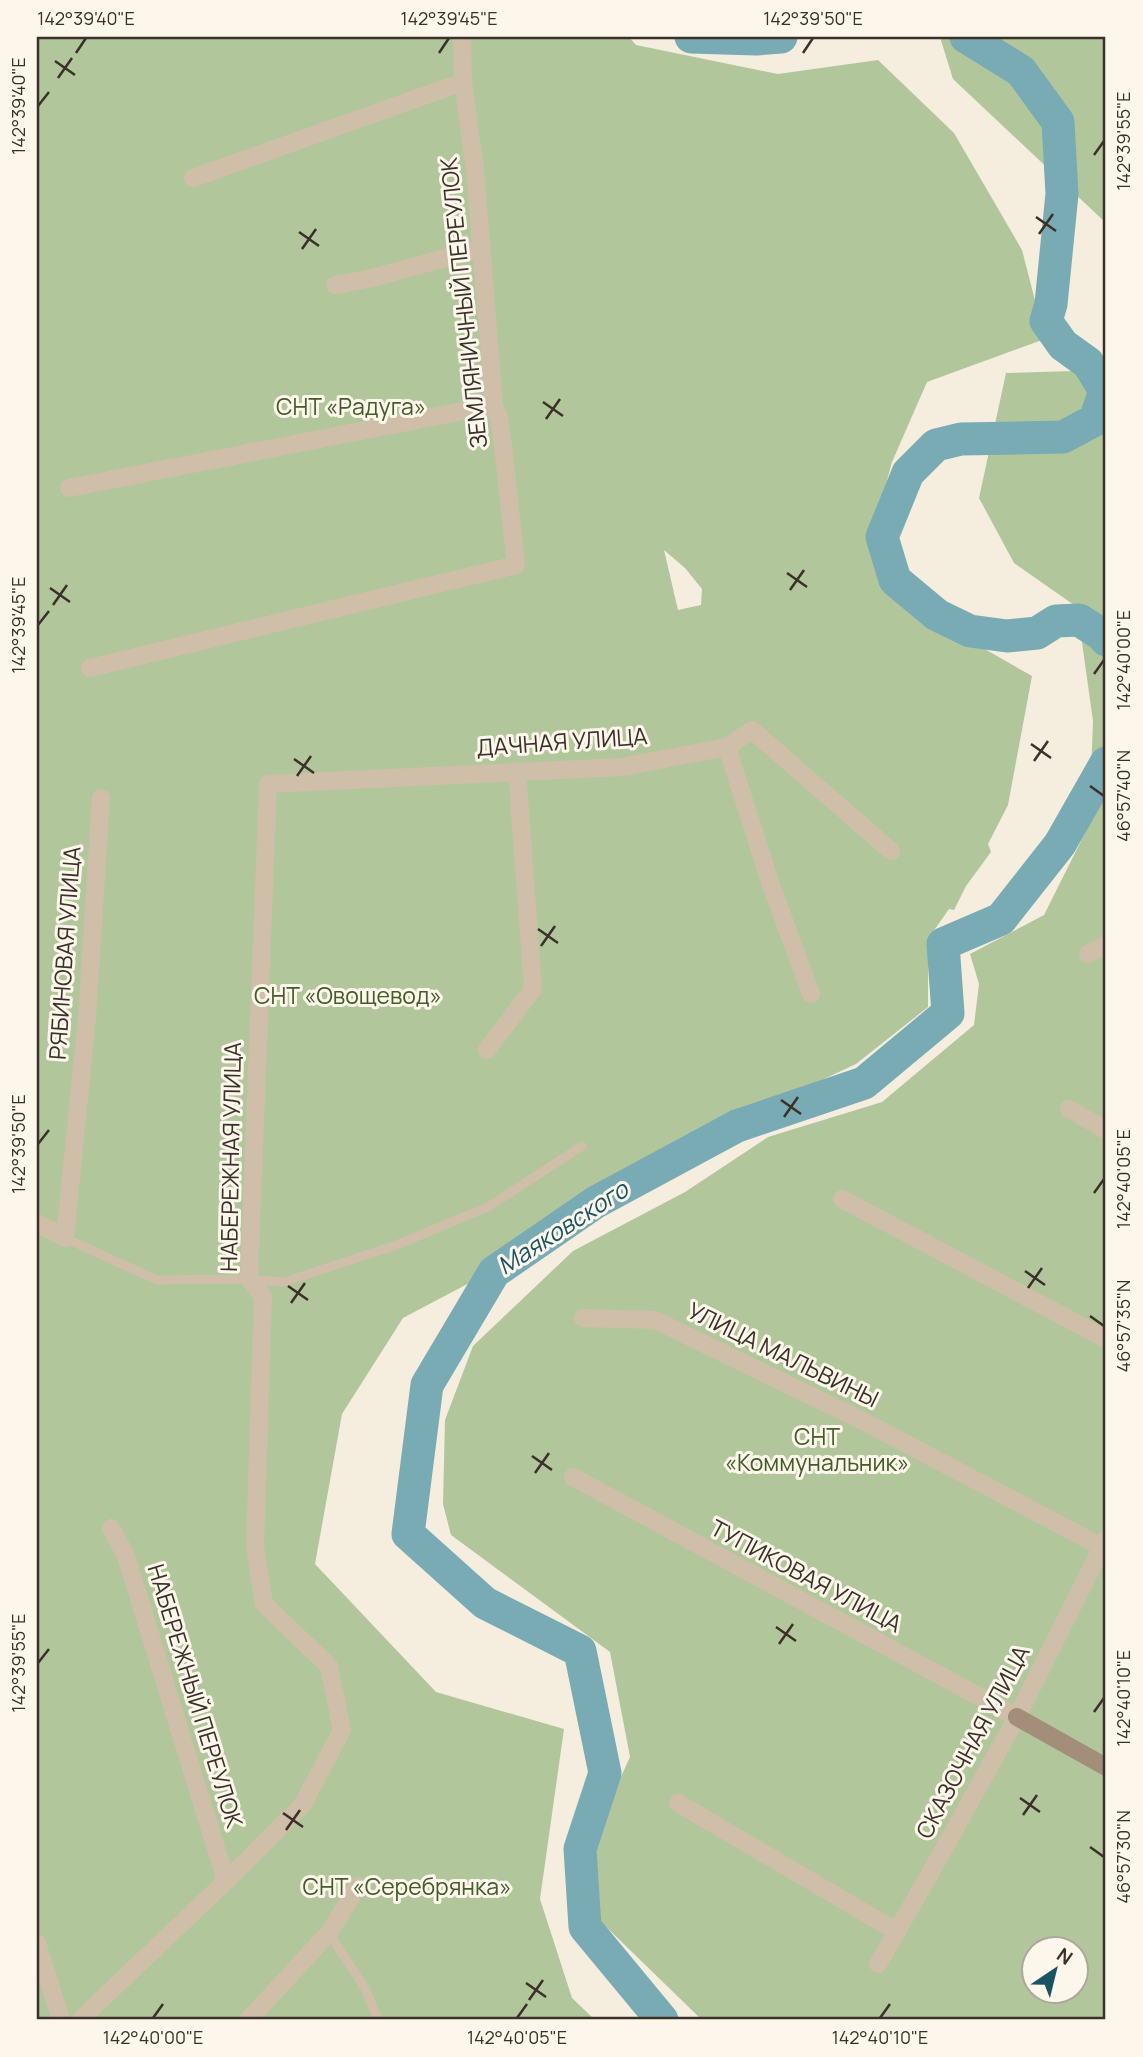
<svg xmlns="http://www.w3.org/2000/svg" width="1143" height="2057" font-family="Manrope,sans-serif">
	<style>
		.green { fill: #b2c69c; fill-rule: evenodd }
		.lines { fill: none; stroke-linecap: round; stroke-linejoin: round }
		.river { stroke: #79abb5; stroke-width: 33 }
		.lane { stroke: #cfbfa8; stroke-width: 9 }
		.street { stroke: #cfbfa8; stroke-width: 18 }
		.secondary { stroke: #a38e79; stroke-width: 18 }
		.ticks { fill: none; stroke: #3b3129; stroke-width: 2.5 }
		.labels { text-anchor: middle; stroke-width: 6; stroke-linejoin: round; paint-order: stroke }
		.street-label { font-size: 23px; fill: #3b3129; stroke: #fcf6eb }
		.park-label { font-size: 23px; fill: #435c2a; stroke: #fcf6eb }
		.water-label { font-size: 24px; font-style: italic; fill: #1a5361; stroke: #fcf6eb }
		.neatline { fill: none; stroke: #3b3129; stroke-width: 2.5 }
		.ticks-label { font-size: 18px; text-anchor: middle; fill: #3b3129 }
	</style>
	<rect width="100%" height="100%" fill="#f5edde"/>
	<!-- green -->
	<path class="green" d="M37,37H629L636,45L778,74L878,60L954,133L1022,250L1045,339L927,382L892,462L871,540L904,603L1032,676L1008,805L988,844L991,852L966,886L954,910L949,909L928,939V1007L856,1064L623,1173L562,1225L475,1280L403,1318L342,1414L315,1564L436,1692L564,1729L540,1899L572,1998L595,2020H37ZM664,550L685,568L702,589L701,605L678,610Z
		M940,37H1106V223L953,79Z
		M1106,370V2020H702L596,1917V1832L630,1757L610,1652L451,1535L443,1504L445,1420L473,1346L573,1251L685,1192L768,1137L882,1102L974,1025L979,984L970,954L1044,915L1089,825L1093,721L1077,607L1014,563L979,498L1006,373ZM1034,1948H1076V1990H1034Z"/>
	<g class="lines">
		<!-- river -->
		<path class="river" d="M691,37L756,39L781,37
			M966,37L1021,71L1058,122L1062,194L1051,304L1046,321L1063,345L1088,363L1105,391L1095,420L1063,437L961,439L936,445L908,473L882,537L895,580L937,615L970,631L1007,636L1037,633L1056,621L1079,620L1101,634L1106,640
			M662,2020L585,1927L580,1849L605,1773L580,1651L485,1603L408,1534L427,1385L494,1272L596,1202L737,1126L864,1083L948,1013L943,944L1001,919L1060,844L1106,763"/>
		<!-- lane -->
		<path class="lane" d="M65,1238L157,1280L249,1279L284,1282L394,1246L488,1207L582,1146
			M329,1933L366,1990L378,2020"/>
		<!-- street -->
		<path class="street" d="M193,178L463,82
			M335,285L372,278L482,248
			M69,488L494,405
			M90,668L516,565L503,446L499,418L494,405L475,170L463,82L462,37
			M727,747L771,885L811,994
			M1088,954L1106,945
			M487,1050L533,989L517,771
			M1069,1109L1106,1130
			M842,1199L1106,1339
			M37,1223L65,1238L87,1017L101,798
			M583,1318L655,1320L865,1422L1102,1547
			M573,1477L1017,1717
			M111,1528L126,1556L226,1881
			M678,1803L896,1931
			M37,1943L61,2020
			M878,1964L927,1879L1017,1717L1106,1539
			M80,2020L226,1881L303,1804L342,1730L329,1666L264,1604L255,1546L263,1296L249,1279L268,784L622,767L727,747L752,730L891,851
			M248,2020L329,1933L358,1886"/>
		<!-- secondary -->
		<path class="secondary" d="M1017,1717L1106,1767"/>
	</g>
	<!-- ticks -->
	<path class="ticks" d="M76,53L86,38M439,53L449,38M803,53L813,38M55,61L75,75M58,78L72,58M38,106L49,92M1094,155L1104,141M1036,217L1056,231M299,232L319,246M1039,234L1053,214M302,249L316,229M543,402L563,416M546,419L560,399M787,573L807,587M50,588L70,602M790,590L804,570M53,605L67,585M38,625L49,611M1094,674L1104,660M1031,744L1051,758M294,759L314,773M1034,761L1048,741M297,776L311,756M1090,786L1104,796M538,929L558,943M541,946L555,926M781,1100L801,1114M784,1117L798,1097M38,1144L49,1130M1094,1193L1104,1179M1025,1271L1045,1285M288,1286L308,1300M1028,1288L1042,1268M291,1303L305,1283M1090,1316L1104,1326M532,1456L552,1470M535,1473L549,1453M776,1627L796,1641M779,1644L793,1624M38,1663L49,1649M1094,1712L1104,1698M1020,1798L1040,1812M283,1813L303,1827M1023,1815L1037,1795M286,1830L300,1810M1090,1847L1104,1857M526,1983L546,1997M529,2000L543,1980M153,2018L163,2004M517,2018L527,2004M880,2018L890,2004"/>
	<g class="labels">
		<!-- street labels -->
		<g class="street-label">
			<text transform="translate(464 303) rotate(-96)" y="8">ЗЕМЛЯНИЧНЫЙ ПЕРЕУЛОК</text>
			<text transform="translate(562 742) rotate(-4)" y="8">ДАЧНАЯ УЛИЦА</text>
			<text transform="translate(65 953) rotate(-86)" y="8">РЯБИНОВАЯ УЛИЦА</text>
			<text transform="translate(231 1157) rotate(-89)" y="8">НАБЕРЕЖНАЯ УЛИЦА</text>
			<text transform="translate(783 1355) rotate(26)" y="8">УЛИЦА МАЛЬВИНЫ</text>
			<text transform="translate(806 1576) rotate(28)" y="8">ТУПИКОВАЯ УЛИЦА</text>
			<text transform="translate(195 1696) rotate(73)" y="8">НАБЕРЕЖНЫЙ ПЕРЕУЛОК</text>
			<text transform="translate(973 1742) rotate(-62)" y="8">СКАЗОЧНАЯ УЛИЦА</text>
		</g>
		<!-- park labels -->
		<g class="park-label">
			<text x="351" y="415">СНТ «Радуга»</text>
			<text x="348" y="1004">СНТ «Овощевод»</text>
			<text x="817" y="1445">СНТ<tspan x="817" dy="26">«Коммунальник»</tspan></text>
			<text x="407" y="1895">СНТ «Серебрянка»</text>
		</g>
		<!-- water labels -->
		<g class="water-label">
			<text transform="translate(563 1228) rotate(-33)" y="8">Маяковского</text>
		</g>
	</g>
	<!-- border -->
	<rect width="1143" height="2057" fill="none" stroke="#fcf6eb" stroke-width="77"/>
	<!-- north arrow -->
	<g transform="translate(1055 1970) rotate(35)"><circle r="33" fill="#fcf6eb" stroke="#afa79d" stroke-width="2"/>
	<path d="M0-5L12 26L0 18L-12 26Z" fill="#1a5361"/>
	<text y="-10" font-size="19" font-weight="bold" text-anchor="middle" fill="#3b3129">N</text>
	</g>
	<rect x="38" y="38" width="1066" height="1980" class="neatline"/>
	<g class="ticks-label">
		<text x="86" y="25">142°39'40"E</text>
		<text x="449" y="25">142°39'45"E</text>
		<text x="813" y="25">142°39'50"E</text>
		<text transform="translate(19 106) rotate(-90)" y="6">142°39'40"E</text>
		<text transform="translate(1124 141) rotate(-90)" y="6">142°39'55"E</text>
		<text transform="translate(19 625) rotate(-90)" y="6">142°39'45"E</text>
		<text transform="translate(1124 660) rotate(-90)" y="6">142°40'00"E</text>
		<text transform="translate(1124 796) rotate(-90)" y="6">46°57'40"N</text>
		<text transform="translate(19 1144) rotate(-90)" y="6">142°39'50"E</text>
		<text transform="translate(1124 1179) rotate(-90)" y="6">142°40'05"E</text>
		<text transform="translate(1124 1326) rotate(-90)" y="6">46°57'35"N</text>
		<text transform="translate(19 1663) rotate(-90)" y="6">142°39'55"E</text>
		<text transform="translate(1124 1698) rotate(-90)" y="6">142°40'10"E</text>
		<text transform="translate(1124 1857) rotate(-90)" y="6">46°57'30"N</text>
		<text x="153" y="2044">142°40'00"E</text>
		<text x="517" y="2044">142°40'05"E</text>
		<text x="880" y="2044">142°40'10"E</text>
	</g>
</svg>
